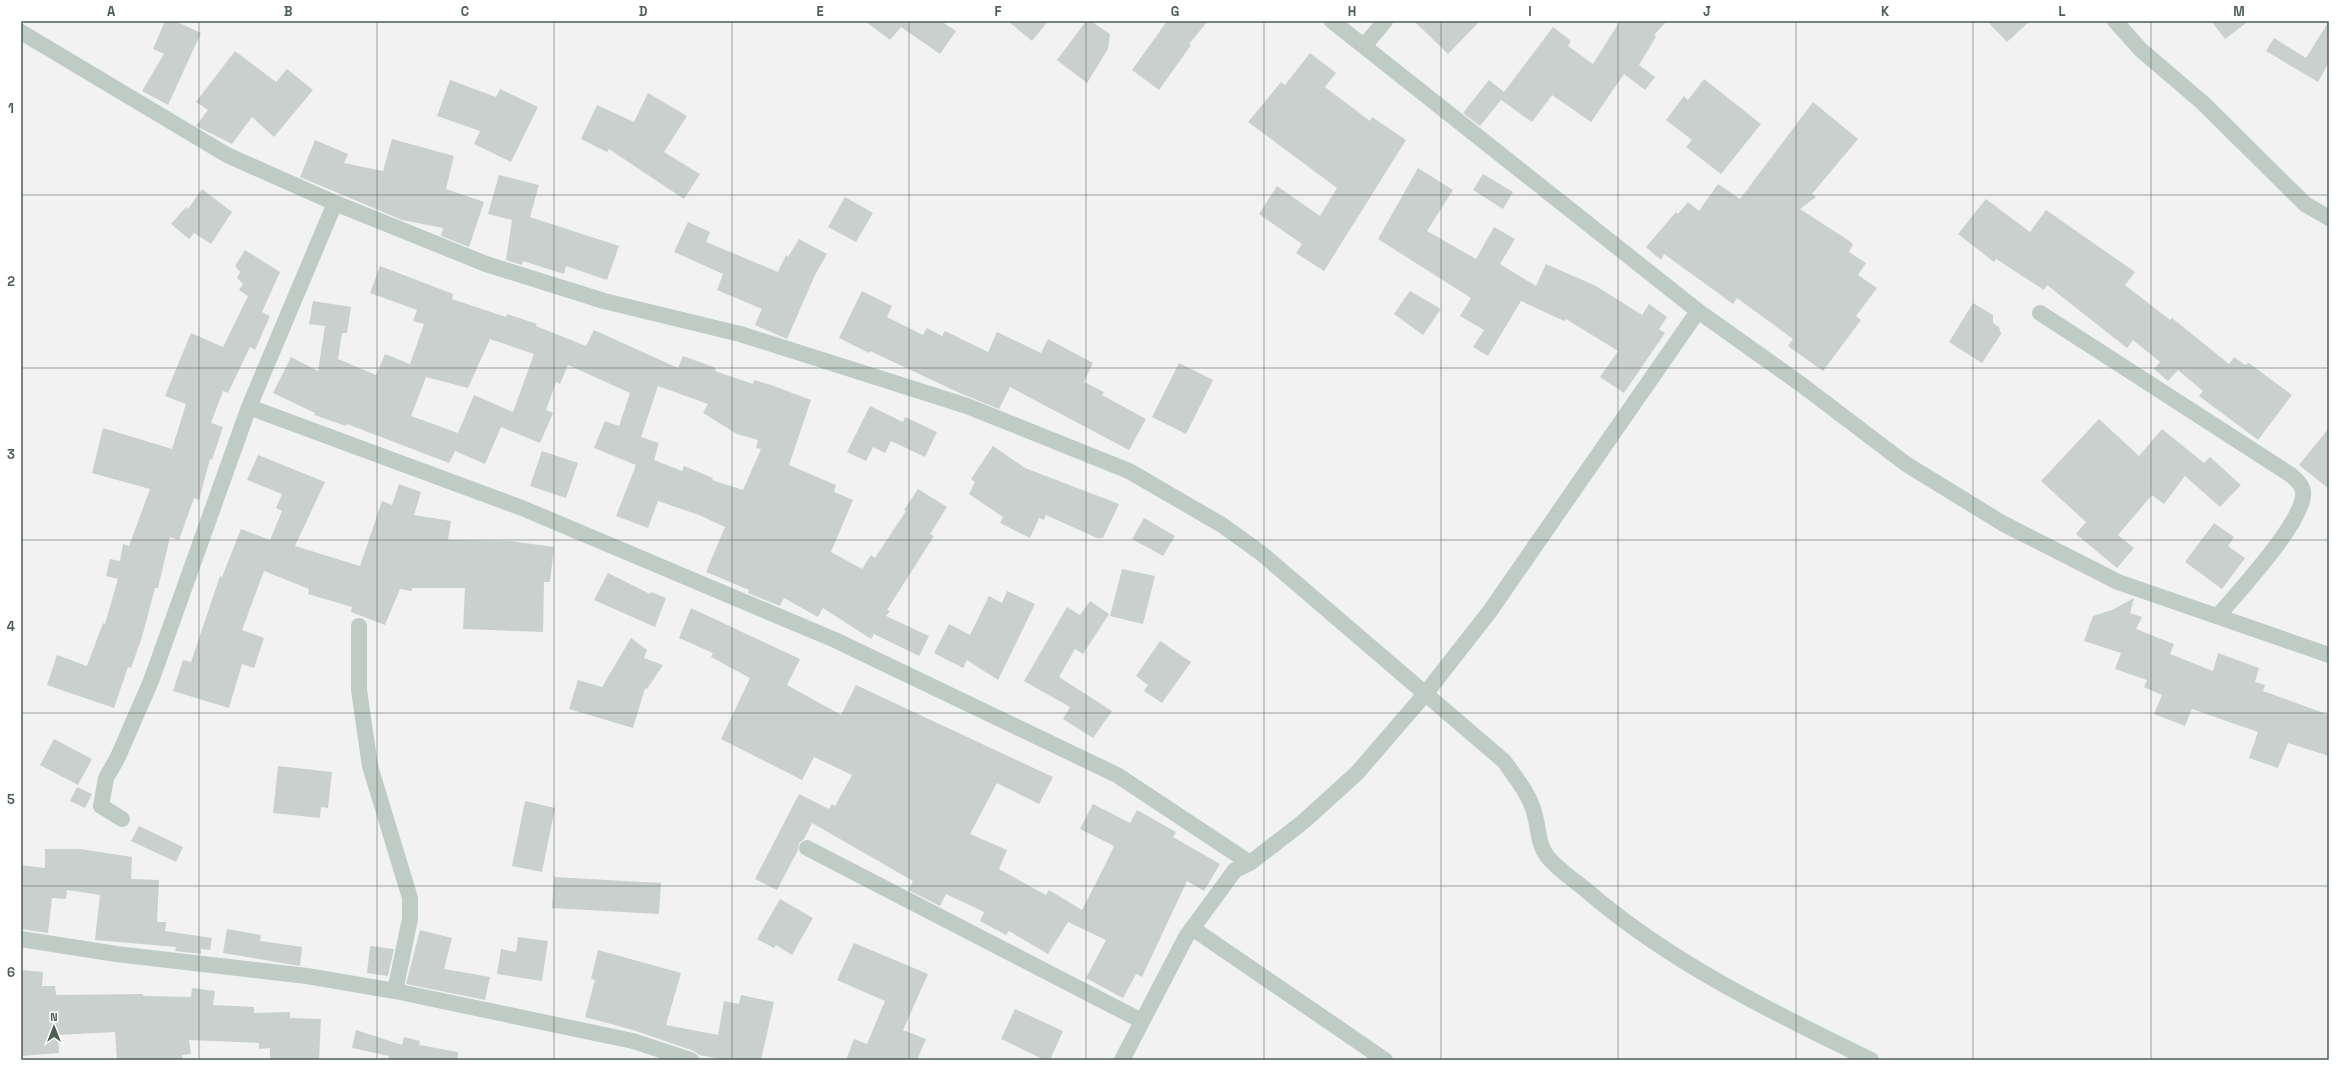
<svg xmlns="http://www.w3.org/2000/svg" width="2350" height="1081" font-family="'Space Grotesk',sans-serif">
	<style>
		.building { fill: #c9d0cd; fill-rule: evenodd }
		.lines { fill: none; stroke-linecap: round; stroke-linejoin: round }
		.street { stroke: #bfccc5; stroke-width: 16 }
		.grid { fill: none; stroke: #4c5d54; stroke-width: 1; stroke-opacity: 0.55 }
		.neatline { fill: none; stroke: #4c5d54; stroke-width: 1.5 }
		.grid-label { font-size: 13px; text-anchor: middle; font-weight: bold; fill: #4c5d54 }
	</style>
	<rect width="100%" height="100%" fill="#f3f2f3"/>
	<!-- building -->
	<path class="building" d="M165,21H175L201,33L168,105L142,91L164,54L153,49Z
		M865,21H941L956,31L940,54L901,27L890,40Z
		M1008,21H1048L1032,41Z
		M1086,21H1091L1110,34L1108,49L1087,83L1057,60Z
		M1167,21H1208L1189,44L1191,45L1159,90L1132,70Z
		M1414,21H1480L1448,54Z
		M1620,21H1667L1654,35L1656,37L1639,65L1655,77L1645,90L1624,74L1591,122L1552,95L1532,122L1501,100L1480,126L1463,113L1489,80L1504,92L1553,27L1571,41L1568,46L1593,64Z
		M1987,21H2030L2007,42Z
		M2211,21H2249L2225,39Z
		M2329,21V62L2318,82L2266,51L2274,38L2306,58Z
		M235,51L276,82L287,69L313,90L274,137L252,117L232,144L196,126L208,110L196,102Z
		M1310,53L1336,73L1325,87L1370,121L1372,117L1406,140L1324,271L1296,253L1302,244L1259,214L1277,186L1320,216L1337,188L1248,122L1281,82L1285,85Z
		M1704,79L1761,124L1721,174L1686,147L1692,140L1666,120L1684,96L1688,100Z
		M450,80L496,97L500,89L538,107L511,162L474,144L480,131L437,116Z
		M648,93L687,116L664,152L700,174L684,199L609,149L607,152L581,139L597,105L634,122Z
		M1813,102L1858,139L1812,194L1816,197L1800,209L1851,242L1853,245L1849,252L1866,263L1858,275L1877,288L1856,316L1861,320L1823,371L1788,346L1793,339L1737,298L1733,304L1664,254L1661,260L1646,247L1676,212L1678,214L1688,202L1699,211L1718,184L1740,199Z
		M392,139L454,156L446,189L484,202L469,247L441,236L443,228L402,220L300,177L315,140L348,154L344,163L383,171Z
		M1418,168L1453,190L1427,231L1476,259L1494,227L1515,239L1500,264L1536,286L1546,264L1596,286L1642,315L1649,304L1667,317L1659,329L1665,333L1624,393L1600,377L1618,351L1566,319L1564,321L1521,301L1488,356L1473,347L1484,330L1460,316L1471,298L1378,239Z
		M1483,174L1513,192L1503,209L1473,190Z
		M499,175L539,185L530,217L619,246L607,280L566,266L564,274L523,261L522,265L506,260L512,220L488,214Z
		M202,189L232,212L211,244L194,233L189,239L171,224L186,207L188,209Z
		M845,197L873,213L856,242L828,227Z
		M1986,199L2030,232L2046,210L2135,272L2125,285L2170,320L2172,318L2229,364L2234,357L2245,365L2249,363L2292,395L2258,440L2199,396L2203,391L2178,370L2168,381L2154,369L2160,362L2133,340L2127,348L2047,285L2044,290L1996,259L1994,262L1958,234Z
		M688,222L710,232L706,242L778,272L786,255L788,257L799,239L827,254L815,275L787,339L755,325L762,309L717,290L723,274L674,252Z
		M245,250L280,272L262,312L270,316L255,350L250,347L228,393L223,391L211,423L223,427L212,460L210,459L199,500L194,498L179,540L170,537L158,588H155L142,637L131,668L128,667L114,708L47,685L57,655L87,666L103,623L105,624L118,579L106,576L110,559L120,561L123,544L129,546L150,489L92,473L103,428L172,449L186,404L165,396L191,333L223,347L248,296L239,290L243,284L237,278L240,272L235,266Z
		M380,266L453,294L452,299L506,317L507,314L537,324L536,326L586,346L594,330L678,368L683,356L716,368L715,371L753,384L754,380L771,385L811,400L789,465L836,485L834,492L853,500L831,552L862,569L871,555L875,558L906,511L904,510L918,489L947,507L930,534L934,536L887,610L890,611L886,616L929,636L919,656L874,634L871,639L823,608L818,617L784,598L780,606L748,593L749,590L706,572L725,527L699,515L658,501L648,528L616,516L636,465L594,448L605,421L619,426L630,393L568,365L560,384L556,382L546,410L553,413L540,443L501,427L485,464L455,451L449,463L347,424L346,426L314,415L315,413L273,393L291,357L318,371L325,326L309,324L313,301L351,307L347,333H342L338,359L376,375L385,354L410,364L424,324L413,321L417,310L370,293ZM490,339L534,354L513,412L474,395L458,433L411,416L426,377L468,388ZM658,386L708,404L703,413L737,434L758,440L756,448L761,449L743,490L712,480L713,478L684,466L682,471L654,460L659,443L641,437Z
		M862,291L892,306L887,317L923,335L927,328L942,336L945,331L988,352L997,332L1041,353L1048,339L1093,363L1084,382L1104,392L1102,395L1146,419L1129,450L1010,387L999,409L962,394L870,351L869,353L839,338Z
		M1410,291L1441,309L1423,335L1394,314Z
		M1973,303L1993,315V323L1999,327L2001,334L1982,363L1949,342Z
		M1179,363L1213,380L1186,434L1152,417Z
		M870,406L903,422L905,417L937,432L925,457L891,441L885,453L873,447L866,461L847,452Z
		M2099,419L2139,456L2162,429L2204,463L2210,457L2241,485L2220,507L2185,476L2164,504L2152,495L2118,535L2134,548L2117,568L2076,534L2086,522L2041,481Z
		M2329,428V489L2299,465Z
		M993,446L1025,468L1119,504L1103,538H1097L1046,515L1044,520L1039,518L1030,538L1000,523L1003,517L969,494L975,482L971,479Z
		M542,451L578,463L566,498L530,486Z
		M258,455L325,482L295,546L360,566L382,501L392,505L399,484L421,492L414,515L451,521L448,540L510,541L554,547L550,582H544L543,632L463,629L465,588H412V591L400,589L385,625L351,612L352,607L308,594L309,589L264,571L242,630L264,638L254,668L242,664L229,708L173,691L183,660L191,662L220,576L222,577L241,529L270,540L282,511L276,508L282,494L247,480Z
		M1144,518L1175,536L1163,556L1132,539Z
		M2214,523L2234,537L2228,546L2245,558L2222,589L2185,562Z
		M1122,569L1155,576L1143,624L1110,616Z
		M608,573L650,594L651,592L666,598L655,627L594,600Z
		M1007,591L1035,604L998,680L967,660L963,668L934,653L949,624L970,635L989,596L1002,603Z
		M2134,598L2130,613L2142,617L2136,629L2174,644L2170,654L2213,671L2218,653L2259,668L2255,682L2265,685L2263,691L2329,715V756L2288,743L2278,768L2249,758L2258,732L2192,709L2185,726L2154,714L2162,695L2144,687L2147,680L2115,669L2121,653L2084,641L2093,616L2112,610Z
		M1090,601L1109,614L1083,654L1075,649L1059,677L1112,711L1093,738L1063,719L1070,707L1024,681L1067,607L1080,615Z
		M691,608L800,659L787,685L841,715L856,685L1053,777L1039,804L997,783L970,834L1007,850L999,869L1046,895L1049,890L1082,910L1107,861L1114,846L1080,829L1093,804L1130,823L1137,810L1176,832L1173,837L1220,864L1204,891L1187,881L1142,977L1136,974L1123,998L1086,978L1106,940L1068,922L1048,954L1009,931L1006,935L980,921L984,912L946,894L940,906L908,890L913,881L812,823L804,839L799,843L798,850L777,890L755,879L799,794L829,809L832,804L835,806L852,775L814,757L802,780L721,739L750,678L711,657L713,653L679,638Z
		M631,638L647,650L644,658L663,665L647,689L645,688L633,728L569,709L578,680L602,687Z
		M1160,641L1191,662L1162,703L1144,691L1148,685L1136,676Z
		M54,739L92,759L78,785L40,765Z
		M278,766L332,772L328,808L321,807L320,818L273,813Z
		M77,787L92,794L85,808L70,801Z
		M525,801L555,808L542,872L512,866Z
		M139,826L183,847L176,862L131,841Z
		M45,849H80L132,857L131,879L159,880L157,922H166L165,931L212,938L210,950L201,949V954L175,951L176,947L95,940L100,895L67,890L66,899L52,898L48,933L21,929V865L45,868Z
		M554,877L661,883L659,914L552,908Z
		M780,899L813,918L792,955L776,945L774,948L757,939Z
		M227,929L261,935L260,941L302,947L300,966L223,953Z
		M420,930L452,938L444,969L490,977L485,1000L406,984Z
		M518,937L548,941L542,981L497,974L501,949L516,952Z
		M854,943L928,974L903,1030L926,1039L917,1060H846L854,1039L867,1044L885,1001L837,980Z
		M370,946L394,949L388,976L367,973Z
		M598,950L681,973L666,1025L718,1035L724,1001L739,1004L741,995L774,1002L761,1060H727L699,1055L694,1051L633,1030L585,1017L595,980L591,979Z
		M21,970L43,972L42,986H55L56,995L143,994V996L191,997L192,988L215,991L213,1005L254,1007V1013L290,1012V1018L321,1019L319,1060H270V1048L259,1049V1043L189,1040L191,1054L182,1055V1060H117L115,1032L58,1035L59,1053L21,1056Z
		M1015,1009L1063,1031L1050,1060H1045L1001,1039Z
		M356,1030L402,1045L404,1037L420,1041L419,1045L458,1052V1060H388L389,1056L352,1048Z"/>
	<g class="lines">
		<!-- street -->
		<path class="street" d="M1332,21L1698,311L1802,385L1906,464L2002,523L2118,582L2329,655
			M2115,21L2141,50L2203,103L2305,204L2329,218
			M21,32L227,155L335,203L486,264L604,301L740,334L967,406L1129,471L1222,525L1261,553L1504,761C1516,778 1531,796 1535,816C1539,830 1538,844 1547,856C1557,869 1574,880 1586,890C1669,962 1772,1012 1871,1060
			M1364,46L1385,21
			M2040,313L2291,475C2296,480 2302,484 2303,491C2307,519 2237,593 2218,616
			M249,407L522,508L835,640L1117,775L1250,863
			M359,626V690L370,766L410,898V919L395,991
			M122,819L101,806L106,778L117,759L151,681L249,407L335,203
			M807,848L1142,1021
			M1192,928L1385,1060
			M21,939L116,954L307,976L395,991L633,1041L691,1060
			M1122,1060L1186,937L1235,870L1250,863L1303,822L1357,773L1426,693L1490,611L1698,311"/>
	</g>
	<!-- grid -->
	<path class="grid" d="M199,21V1060M377,21V1060M554,21V1060M732,21V1060M909,21V1060M1086,21V1060M1264,21V1060M1441,21V1060M1618,21V1060M1796,21V1060M1973,21V1060M2151,21V1060M21,195H2329M21,368H2329M21,540H2329M21,713H2329M21,886H2329"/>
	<!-- border -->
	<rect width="2350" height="1081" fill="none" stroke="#ffffff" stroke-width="44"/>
	<!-- north arrow -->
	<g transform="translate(54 1027)" stroke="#ffffff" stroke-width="3" paint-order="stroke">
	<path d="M0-3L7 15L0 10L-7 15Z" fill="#4c5d54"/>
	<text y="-6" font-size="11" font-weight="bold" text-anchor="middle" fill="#4c5d54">N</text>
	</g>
	<rect x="22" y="22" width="2306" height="1037" class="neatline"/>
	<g class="grid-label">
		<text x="111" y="16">A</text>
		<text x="288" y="16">B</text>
		<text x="465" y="16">C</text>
		<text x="643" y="16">D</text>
		<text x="820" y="16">E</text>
		<text x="998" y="16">F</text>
		<text x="1175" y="16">G</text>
		<text x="1352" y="16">H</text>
		<text x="1530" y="16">I</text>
		<text x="1707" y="16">J</text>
		<text x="1885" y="16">K</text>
		<text x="2062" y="16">L</text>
		<text x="2239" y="16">M</text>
		<text x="11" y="113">1</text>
		<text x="11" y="286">2</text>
		<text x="11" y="459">3</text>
		<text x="11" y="631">4</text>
		<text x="11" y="804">5</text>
		<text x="11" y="977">6</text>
	</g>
</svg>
